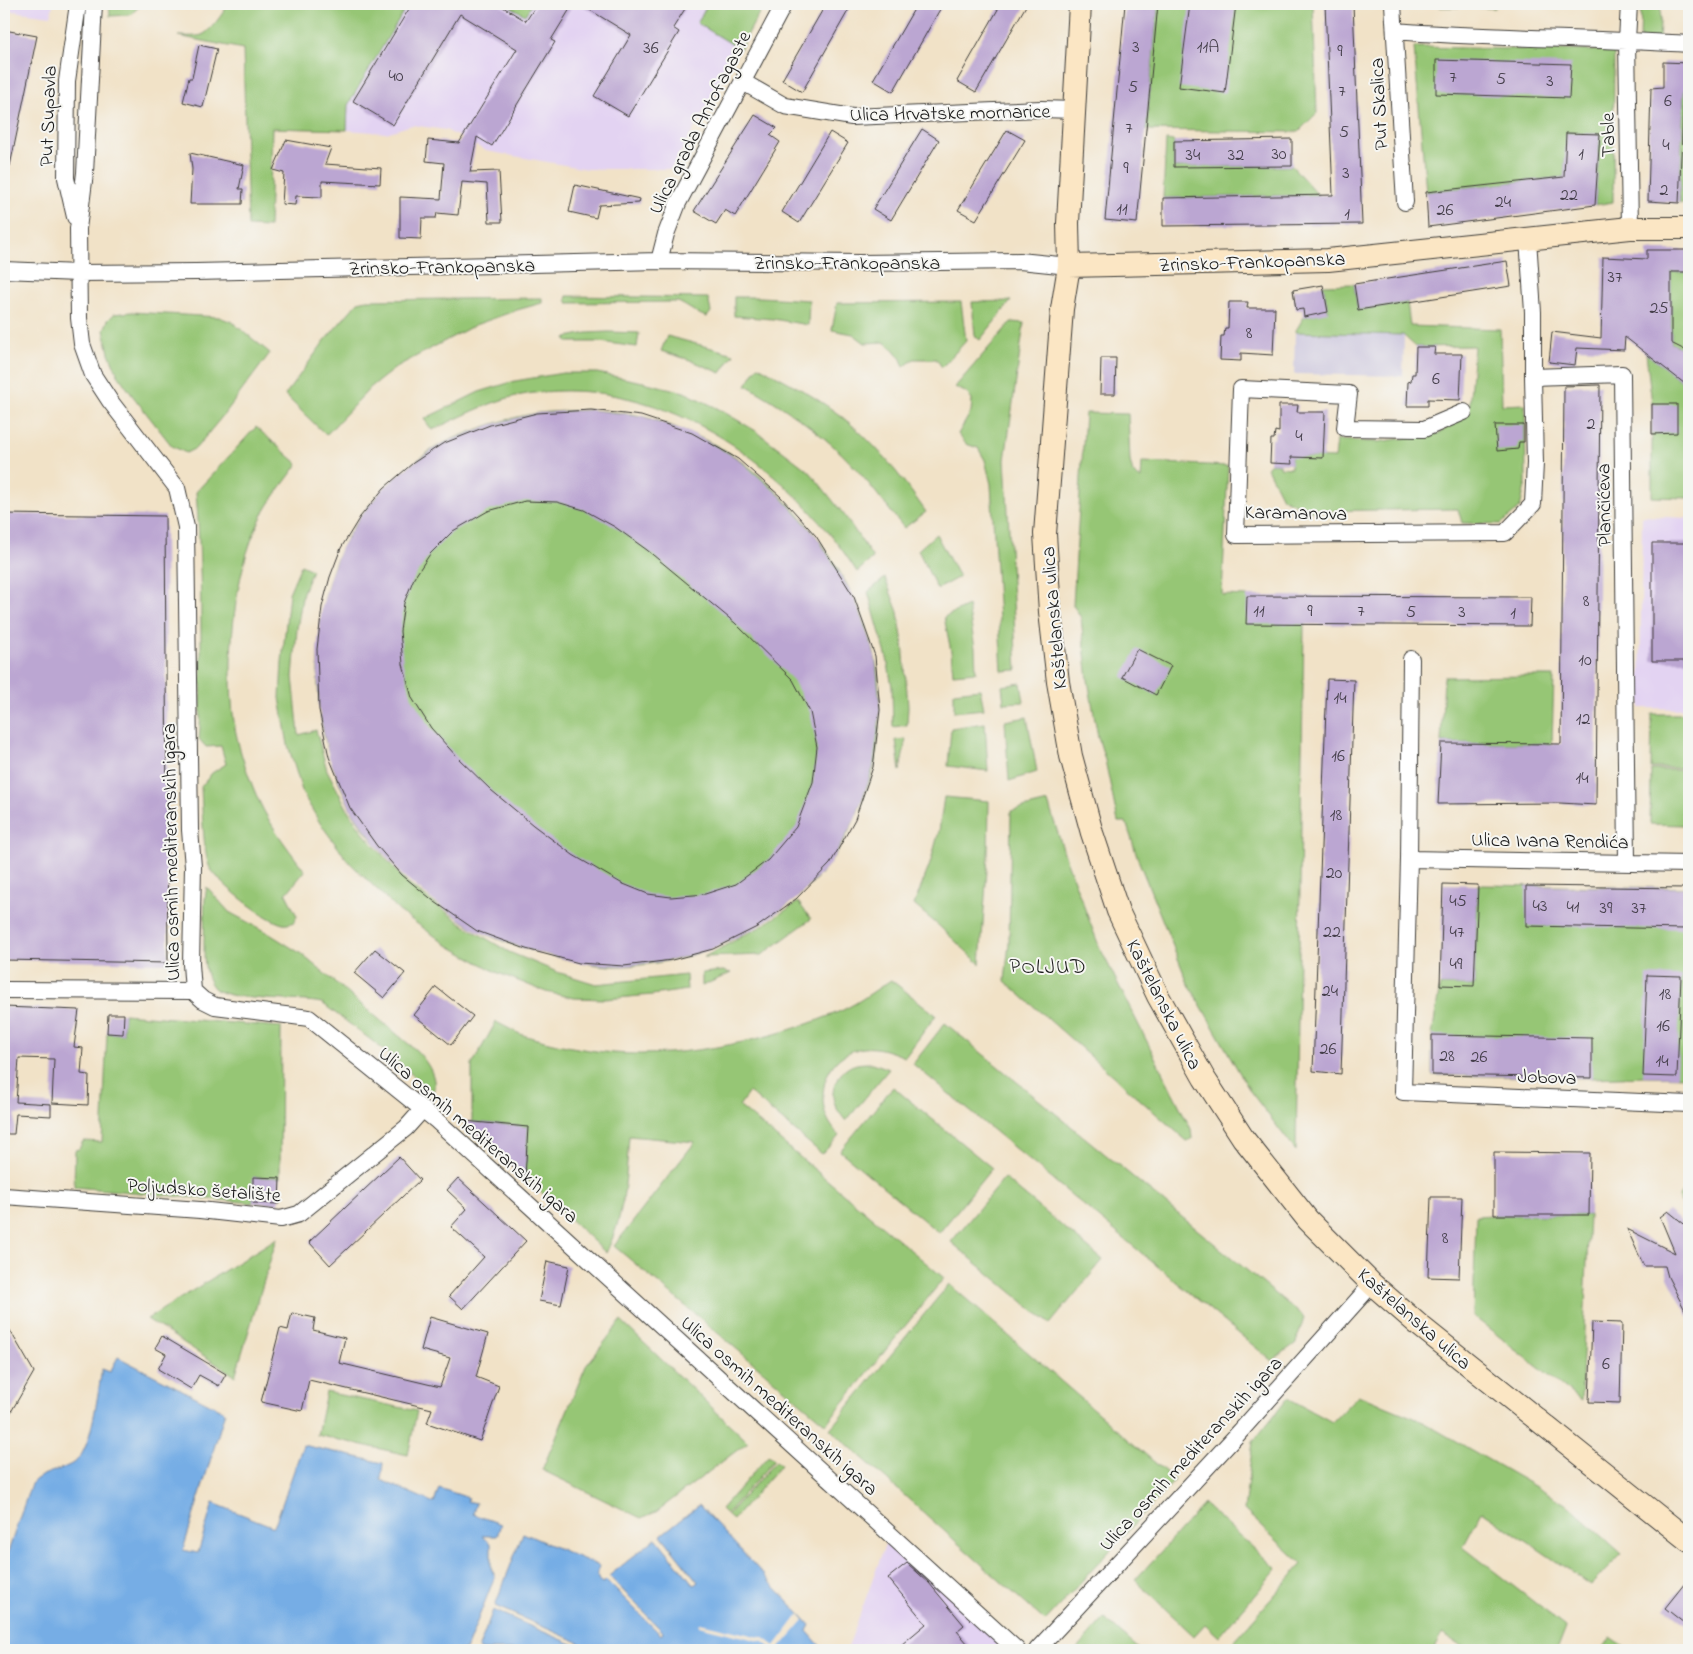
<svg xmlns="http://www.w3.org/2000/svg" width="1693" height="1654" font-family="'Indie Flower',sans-serif">
	<style>
		.built { fill: #e3d3f2 }
		.industrial { fill: #c6c0da }
		.green { fill: #96c675; stroke: #597148 }
		.water { fill: #76ade5; stroke: #496480 }
		.pier { fill: #f1e2c7 }
		.building { fill: #bba6d2; fill-rule: evenodd }
		.lines { fill: none; stroke-linecap: round; stroke-linejoin: round }
		.street-casing { stroke: #3c3a36; stroke-width: 18 }
		.secondary-casing { stroke: #3c3a36; stroke-width: 24 }
		.street { stroke: #fff; stroke-width: 16 }
		.secondary { stroke: #fbe6c4; stroke-width: 22 }
		.labels { text-anchor: middle; stroke-width: 4; stroke-linejoin: round; paint-order: stroke }
		.number-label { font-size: 18px; fill: #443e4a }
		.street-label { font-size: 20px; fill: #1c1c1c; stroke: #f6f6f2 }
		.neighbourhood-label { font-size: 21px; letter-spacing: 1px; fill: #1c1c1c; stroke: #f6f6f2 }
	</style>
	<rect width="100%" height="100%" fill="#f6f6f2"/>
	<filter id="ink" filterUnits="userSpaceOnUse"><feTurbulence type="fractalNoise" baseFrequency=".02" numOctaves="2"/><feDisplacementMap in="SourceGraphic" scale="10" xChannelSelector="R" yChannelSelector="G"/><feConvolveMatrix kernelMatrix="1 2 1 2 8 2 1 2 1" color-interpolation-filters="sRGB"/></filter>
	<filter id="wash" filterUnits="userSpaceOnUse"><feTurbulence type="fractalNoise" baseFrequency=".0096" numOctaves="4" result="noise"/><feDisplacementMap in="SourceGraphic" scale="20" xChannelSelector="R" yChannelSelector="G"/><feGaussianBlur stdDeviation="1.12" result="paint"/><feColorMatrix in="noise" values="0 0 0 0 0 0 0 0 0 0 0 0 0 0 0 0 0 1.4 0 .05"/><feComposite in="paint" operator="in"/></filter>
	<g filter="url(#wash)">
		<rect width="100%" height="100%" fill="#f1e2c7"/>
		<!-- built -->
		<path class="built" d="M4,4H53L51,16L4,10Z
			M408,4H506L525,15L532,4H708L697,23L740,49L671,169H587L486,151L446,130L412,125L386,133L347,130L348,105Z
			M1642,516L1689,518V709L1640,708Z
			M888,1537L1008,1650H847Z"/>
		<!-- industrial -->
		<path class="industrial" d="M1295,332L1404,335L1403,376L1294,374Z"/>
		<!-- green -->
		<path class="green" d="M109,4H147L139,7L130,15L110,16Z
			M228,4H408L348,105L347,130L272,128L269,227L248,226L243,49L178,36C185,36 196,37 202,35C211,31 224,12 228,4Z
			M506,4H532L525,15Z
			M708,4H764L740,49L697,23Z
			M1158,4H1313L1317,113L1298,132L1146,130Z
			M1440,4H1495V8L1440,7Z
			M1641,4H1661L1659,42L1640,41Z
			M1414,47L1614,51L1613,202L1595,205L1600,134L1567,133L1564,177L1426,192Z
			M1684,89L1689,90V203H1679Z
			M1166,140L1174,141V167L1292,166L1318,195L1163,198Z
			M1671,272H1689V352L1671,343Z
			M1354,284L1358,310L1407,302L1410,326L1500,329L1502,405L1525,404L1526,482L1520,508L1501,524L1462,523L1458,509L1310,511L1282,498L1267,468L1270,463L1280,464V467L1291,468V454L1302,457L1335,458L1337,440L1377,442L1440,433L1469,410L1474,346L1416,347L1403,335L1295,332L1304,317L1328,311L1323,285Z
			M567,296L708,298L711,312L707,317C696,314 689,307 678,302L568,303L566,300Z
			M734,297H760L809,300L808,325L773,319L734,316Z
			M542,298V303L517,310L475,325L398,366L371,387L326,435L285,395L326,339L358,302L367,300Z
			M1011,301L980,340L975,336L972,302Z
			M961,302L966,341L942,367L936,359H914L904,367L901,359L893,349L884,342L865,343L853,334L832,330L837,303Z
			M131,312L219,317L232,322L270,353L226,412L196,448L186,453L172,446L132,395L118,375L109,353L104,330L108,320L114,314Z
			M1011,322L1024,323L1005,460L1017,670L1002,671L991,484L985,460L978,448L966,444L958,434L971,412L972,400L967,393L955,387Z
			M608,332L639,333L637,347L600,342H568L566,339L567,337L587,333Z
			M667,336L734,354L721,373L690,360L661,351Z
			M1646,353L1689,387V498L1652,497V404Z
			M758,366C795,385 833,406 863,435C887,458 907,485 926,512L904,528C881,500 859,468 831,444C806,422 776,402 746,385Z
			M563,373H597L643,382L684,392L717,408L756,431L810,472L845,516L873,558L857,572C786,460 653,368 516,396C486,403 459,418 432,430L424,419L479,392L515,381Z
			M591,410C608,412 627,412 644,417C674,425 715,442 740,460C802,507 854,577 874,653C882,685 881,734 874,767C871,778 866,789 862,800C843,852 818,885 772,916C729,947 677,964 624,966C597,967 571,961 546,954C523,949 500,941 479,931C471,928 464,922 457,917C415,889 379,854 352,811C348,804 345,795 341,787C327,753 319,722 318,685C316,603 332,534 396,478C411,465 427,451 446,442C475,429 507,418 538,413C556,411 574,411 591,410Z
			M1085,413L1128,414L1130,461L1133,473L1141,479L1142,462L1228,466L1222,595L1247,596L1304,624L1296,1151L1250,1091L1187,981L1139,862L1126,822H1118L1105,760L1098,737L1088,680L1081,618L1073,605Z
			M256,427L298,464C285,482 270,500 260,520C233,574 226,662 234,722C237,743 245,767 253,787C265,819 285,845 305,871L286,894L297,916L294,922C290,923 287,925 283,924C265,920 220,884 210,868C203,855 202,804 201,787L212,773L226,764L221,746L206,747L199,739C202,707 201,675 201,643C201,592 200,542 196,492Z
			M936,534L959,577L937,589L918,550Z
			M301,565L312,570L303,592L297,629L293,677L299,735L316,730L327,770L349,812L365,835L408,884L464,925L509,952L557,972L596,984L686,975L687,990L652,995L605,999L574,998L546,992L496,972L449,946L399,911L348,861L320,823L303,794L288,745L280,698L282,662L289,593Z
			M885,578L898,612L903,643L908,706L907,725L893,727L892,687L887,658L868,592Z
			M968,606L975,648L976,672L953,674L951,651L944,617Z
			M1537,676H1554L1552,744L1441,743L1444,677Z
			M1021,683L1024,702L1004,703L1002,686Z
			M980,689L984,709L954,712V692Z
			M1686,713H1689V768H1686Z
			M1652,714H1685V768H1651Z
			M1027,717L1037,772L1009,781L1005,721Z
			M985,723L988,771L948,766L951,728Z
			M906,739L900,771L896,740Z
			M1651,770H1684V825L1650,824Z
			M1685,770H1689V824H1685Z
			M944,797L989,801L988,856L980,964L938,925L914,905L930,864L939,831Z
			M1048,802L1067,862L1099,946L1191,1129L1192,1139L1187,1141L1005,981L1009,943L1011,811Z
			M1478,885L1689,888V1077L1643,1076L1592,1078L1432,1075V1035L1440,985L1474,986Z
			M207,887L229,912L268,933L300,953L417,1051C427,1062 438,1077 433,1092H429C399,1058 358,1031 322,1003C299,998 227,1002 214,988C203,976 204,956 204,940C205,923 203,904 207,887Z
			M798,902L811,919L762,955L704,957L760,927Z
			M723,971L731,973L702,986V973Z
			M891,980L936,1015L905,1057C892,1052 878,1046 864,1048C833,1052 819,1080 824,1108C826,1119 832,1127 839,1136L822,1154L749,1092L739,1106L944,1278L826,1424L614,1246L695,1142L629,1136C626,1177 625,1215 606,1253L525,1177L528,1127L472,1122V1065L496,1022C505,1026 514,1032 523,1035C552,1044 583,1050 613,1053C683,1059 778,1039 843,1010C860,1002 875,990 891,980Z
			M124,1014L281,1027L280,1178L254,1177L253,1203L74,1187L75,1150L79,1149L83,1141L102,1142L107,1033L123,1034Z
			M945,1023L1304,1317L1296,1343L1272,1361L913,1064Z
			M873,1063L889,1069L846,1121C840,1114 834,1106 833,1097C832,1082 843,1067 857,1064C862,1063 868,1063 873,1063Z
			M893,1087L992,1168L939,1233L840,1151Z
			M1004,1178L1103,1260L1050,1324L951,1242Z
			M1689,1182V1213L1678,1198Z
			M1494,1215H1589L1581,1401L1473,1316L1476,1216Z
			M277,1238L235,1376L147,1319Z
			M949,1284L1175,1480L1045,1621L830,1429Z
			M621,1321L748,1442L656,1512L641,1518L542,1470L586,1366Z
			M326,1392L417,1411L408,1455L317,1435Z
			M1358,1395L1419,1420L1569,1506L1622,1554L1591,1585L1482,1511L1463,1547L1566,1627L1557,1650H1469L1442,1634L1433,1650H1226L1302,1564L1244,1510L1253,1442L1288,1398L1332,1422Z
			M769,1455L774,1460L726,1514L721,1509Z
			M776,1461L781,1465L733,1520L727,1515Z
			M1204,1504L1277,1569L1219,1637L1205,1624L1194,1636L1135,1580Z
			M1104,1618L1140,1650H1076Z
			M1610,1637L1629,1650H1601Z"/>
		<!-- water -->
		<path class="water" d="M118,1357L225,1412L183,1550L198,1553L213,1503L274,1527L303,1445L383,1463L381,1480L434,1503L439,1488L469,1498L467,1501L476,1503L473,1514L501,1524L497,1536H482L491,1543V1568L495,1576L466,1650H4V1564L31,1484C43,1470 62,1472 76,1461C92,1449 98,1390 102,1369L110,1372Z
			M699,1505L810,1625L807,1631L822,1648L820,1650H478L493,1610L579,1647L580,1643L495,1606L523,1533L599,1566C598,1574 595,1580 603,1583L606,1580L661,1635L663,1632L609,1576L656,1538L694,1585L698,1582L661,1535Z"/>
		<!-- pier -->
		<path class="pier" d="M799,1614L804,1620L778,1650H774L764,1642L699,1626L700,1623L764,1638L775,1646Z"/>
		<g id="blocks">
			<!-- building -->
			<path class="building" d="M412,4H498L526,21L537,4H573L551,40L555,42L492,146L477,137L470,172L499,171L502,222H489L487,184L462,182L458,215L437,213L436,218H422L421,239L400,238V197L441,199L444,163L426,161L428,140L459,143L517,49L460,14L393,125L353,101Z
				M580,4H688L673,28L679,32L628,116L594,96L631,35Z
				M826,4H852L802,92L782,80Z
				M917,4H943L893,92L873,80Z
				M1001,4H1027L976,92L957,81Z
				M1125,4H1158L1137,223L1105,220Z
				M1190,4H1236L1225,93L1179,87Z
				M1325,4H1353L1362,224L1163,226V198L1333,195Z
				M4,30L37,36L10,166L4,165Z
				M199,45L217,49L203,107L183,102L189,78H192Z
				M1436,60L1571,64L1569,98L1436,94Z
				M1663,62L1689,63V90L1684,89L1679,203L1648,201L1651,88L1663,87Z
				M755,115L777,128L770,135L780,142L735,216L725,210L716,224L694,211Z
				M922,129L939,140L891,220L873,209Z
				M1007,130L1025,140L976,220L958,210Z
				M830,132L848,143L799,223L782,212Z
				M1566,133L1600,134L1595,205L1428,227L1426,192L1564,177Z
				M1292,139V166L1174,167V141Z
				M286,140L331,148L325,164L381,168L380,184L322,181V197L296,196L295,205L282,204L284,173L273,170Z
				M190,153L244,165L239,189H243L242,204H190L192,169Z
				M575,185L640,199L639,203L599,205L596,218L569,212Z
				M1647,250H1689V272H1671V343L1689,352V387L1625,337L1624,350L1577,348L1575,365L1549,362L1552,332L1601,338L1603,257L1647,259Z
				M1507,261L1511,286L1358,310L1354,284Z
				M1323,285L1328,312L1304,317L1303,309L1296,310L1293,290Z
				M1229,302H1248L1247,308H1275L1273,355L1241,353V361L1220,360L1221,336H1224L1225,328H1228Z
				M1416,347H1435L1434,354H1462L1460,400L1428,399V406H1407L1408,382L1411,381L1412,374H1415Z
				M1101,358H1116L1115,394H1100Z
				M1600,385L1596,805L1560,803L1438,804L1441,743L1561,744L1564,386Z
				M1652,404H1677V433L1652,434Z
				M1279,405H1298L1297,412H1325L1323,458L1291,457L1292,464L1270,463L1271,439H1274L1275,431L1279,432Z
				M591,410L641,416L692,433L738,459L780,496L816,536L854,597L875,656L880,710L873,767L855,819L830,864L796,899L757,927L713,949L672,960L624,966L579,963L526,949L477,931L435,902L402,875L377,846L350,808L329,757L319,710L317,649L322,607L330,577L341,548L360,517L384,488L413,463L442,444L490,425L537,413ZM525,501L557,502L584,510L615,527L647,550L735,623L793,680L810,712L817,747L813,782L796,827L768,860L736,884L705,894L671,897L648,894L621,883L573,855L533,825L491,790L457,757L431,728L412,698L403,664L400,631L404,603L414,578L430,554L453,531L488,511Z
				M1495,425H1524V442H1519L1518,449L1497,451Z
				M4,514L165,516L168,963L4,960Z
				M1652,543H1689V661H1652Z
				M1247,596L1531,597L1530,626L1246,624Z
				M1137,649L1171,666L1156,695L1122,677Z
				M1327,679L1354,680L1341,1074L1313,1071Z
				M1443,884L1478,885L1474,986L1440,985Z
				M1526,886L1686,888V929L1526,926Z
				M375,949L405,973L384,998L354,973Z
				M1647,975L1681,976L1677,1077L1643,1076Z
				M436,987L473,1016L451,1045L414,1015Z
				M4,1007L79,1010L74,1047L83,1048L81,1074L89,1075L88,1105L52,1103L54,1059L19,1058L16,1102L51,1104V1116L16,1114L14,1134H4Z
				M108,1014H124L123,1034L107,1033Z
				M1432,1035L1592,1038V1078L1432,1075Z
				M464,1121L528,1127L525,1178Z
				M1494,1152L1590,1153L1589,1215H1494Z
				M399,1157L420,1180L330,1265L309,1242Z
				M253,1177L280,1178L279,1204L253,1203Z
				M458,1178L526,1241L463,1309L449,1296L484,1257L451,1227L467,1209L447,1190Z
				M1431,1197H1462L1459,1278L1428,1277Z
				M1668,1211L1689,1228V1318L1668,1277L1665,1266H1644L1627,1229L1675,1253L1660,1217Z
				M547,1261L569,1266L561,1305L539,1301Z
				M292,1313L315,1318L313,1330L345,1338L339,1363L440,1387L450,1358L421,1350L430,1317L488,1334L476,1377L499,1386L480,1441L427,1423L432,1409L309,1380L302,1411L261,1402L280,1328L288,1330Z
				M4,1320L34,1372L4,1424Z
				M1592,1322L1622,1323L1620,1403L1589,1402Z
				M162,1336L226,1374L219,1386L199,1375L191,1389L158,1369L166,1354L155,1348Z
				M907,1563L929,1583L964,1625L957,1631L973,1650H895L926,1624L888,1578Z
				M1689,1578V1627L1665,1608Z"/>
		</g>
	</g>
	<g filter="url(#ink)">
		<use href="#blocks" fill-opacity="0" stroke="#3c3a36" stroke-width="1"/>
		<g class="lines">
			<!-- street casing -->
			<g class="street-casing">
				<path id="street" d="M94,4L85,173L78,229L79,318L82,344L93,375L110,401L177,488L186,527L190,830L193,867L191,964L193,991L203,1000L215,1006L309,1018L437,1121L1017,1650
					M1393,4L1405,202
					M1629,4L1627,40L1630,228
					M1395,31C1493,39 1591,38 1689,44
					M743,82L785,106L852,117L1041,109L1075,110
					M75,217L66,178L67,81L78,4
					M1528,239L1533,312V377L1622,374L1627,863
					M659,261L666,234L678,203L784,4
					M4,270L78,273L196,272L659,261L861,263L1020,261L1069,266
					M1464,412L1424,429L1345,428L1349,394L1241,389L1236,535L1505,533L1533,504L1535,463L1533,377
					M1411,659L1409,859L1403,1092L1689,1104
					M1409,859L1689,864
					M4,990L193,991
					M4,1196L200,1210L281,1219L299,1214L406,1128L423,1109
					M1037,1650L1236,1436L1372,1284"/>
			</g>
			<!-- secondary casing -->
			<g class="secondary-casing">
				<path id="secondary" d="M1080,4L1068,223L1069,266L1062,309L1045,534L1050,612L1058,682L1071,756L1092,833L1118,911L1158,996L1204,1078L1243,1138L1308,1220L1372,1284L1419,1325L1689,1541
					M1069,266L1328,260L1630,228H1689"/>
			</g>
			<!-- street -->
			<use href="#street" class="street"/>
			<!-- secondary -->
			<use href="#secondary" class="secondary"/>
		</g>
	</g>
	<g class="labels">
		<!-- number labels -->
		<g class="number-label">
			<text x="1136" y="52">3</text>
			<text x="1208" y="52">11A</text>
			<text x="651" y="53">36</text>
			<text x="1340" y="56">9</text>
			<text x="396" y="81">40</text>
			<text x="1453" y="82">7</text>
			<text x="1501" y="84">5</text>
			<text x="1550" y="86">3</text>
			<text x="1133" y="92">5</text>
			<text x="1342" y="96">7</text>
			<text x="1668" y="106">6</text>
			<text x="1129" y="133">7</text>
			<text x="1344" y="137">5</text>
			<text x="1666" y="150">4</text>
			<text x="1279" y="159">30</text>
			<text x="1581" y="159">1</text>
			<text x="1193" y="160">34</text>
			<text x="1236" y="160">32</text>
			<text x="1126" y="173">9</text>
			<text x="1346" y="178">3</text>
			<text x="1664" y="195">2</text>
			<text x="1569" y="200">22</text>
			<text x="1503" y="207">24</text>
			<text x="1122" y="214">11</text>
			<text x="1445" y="215">26</text>
			<text x="1347" y="219">1</text>
			<text x="1615" y="282">37</text>
			<text x="1659" y="313">25</text>
			<text x="1249" y="338">8</text>
			<text x="1436" y="384">6</text>
			<text x="1591" y="429">2</text>
			<text x="1299" y="441">4</text>
			<text x="1586" y="606">8</text>
			<text x="1259" y="616">11</text>
			<text x="1310" y="616">9</text>
			<text x="1361" y="616">7</text>
			<text x="1411" y="617">5</text>
			<text x="1462" y="617">3</text>
			<text x="1513" y="618">1</text>
			<text x="1585" y="665">10</text>
			<text x="1340" y="703">14</text>
			<text x="1583" y="724">12</text>
			<text x="1338" y="761">16</text>
			<text x="1582" y="783">14</text>
			<text x="1336" y="820">18</text>
			<text x="1334" y="878">20</text>
			<text x="1458" y="906">45</text>
			<text x="1540" y="911">43</text>
			<text x="1573" y="912">41</text>
			<text x="1606" y="913">39</text>
			<text x="1639" y="913">37</text>
			<text x="1332" y="937">22</text>
			<text x="1457" y="937">47</text>
			<text x="1456" y="969">49</text>
			<text x="1330" y="996">24</text>
			<text x="1665" y="999">18</text>
			<text x="1663" y="1031">16</text>
			<text x="1328" y="1054">26</text>
			<text x="1447" y="1061">28</text>
			<text x="1479" y="1062">26</text>
			<text x="1662" y="1066">14</text>
			<text x="1445" y="1243">8</text>
			<text x="1606" y="1369">6</text>
		</g>
		<!-- street labels -->
		<g class="street-label">
			<text transform="translate(1378 104) rotate(-93)" y="7">Put Skalica</text>
			<text transform="translate(950 112) rotate(-1)" y="7">Ulica Hrvatske mornarice</text>
			<text transform="translate(47 116) rotate(-88)" y="7">Put Supavla</text>
			<text transform="translate(699 122) rotate(-63)" y="7">Ulica grada Antofagaste</text>
			<text transform="translate(1607 135) rotate(-91)" y="7">Table</text>
			<text transform="translate(1252 261) rotate(-2)" y="7">Zrinsko-Frankopanska</text>
			<text x="847" y="269">Zrinsko-Frankopanska</text>
			<text transform="translate(442 266) rotate(-1)" y="7">Zrinsko-Frankopanska</text>
			<text transform="translate(1603 505) rotate(-91)" y="7">Plančićeva</text>
			<text transform="translate(1296 512) rotate(1)" y="7">Karamanova</text>
			<text transform="translate(1053 618) rotate(-95)" y="7">Kaštelanska ulica</text>
			<text transform="translate(1550 840) rotate(1)" y="7">Ulica Ivana Rendića</text>
			<text transform="translate(170 852) rotate(-91)" y="7">Ulica osmih mediteranskih igara</text>
			<text transform="translate(1165 1004) rotate(63)" y="7">Kaštelanska ulica</text>
			<text transform="translate(1547 1076) rotate(2)" y="7">Jobova</text>
			<text transform="translate(479 1134) rotate(41)" y="7">Ulica osmih mediteranskih igara</text>
			<text transform="translate(204 1189) rotate(4)" y="7">Poljudsko šetalište</text>
			<text transform="translate(1415 1318) rotate(41)" y="7">Kaštelanska ulica</text>
			<text transform="translate(780 1405) rotate(42)" y="7">Ulica osmih mediteranskih igara</text>
			<text transform="translate(1190 1453) rotate(-47)" y="7">Ulica osmih mediteranskih igara</text>
		</g>
		<!-- neighbourhood labels -->
		<g class="neighbourhood-label">
			<text x="1048" y="973">POLJUD</text>
		</g>
	</g>
	<!-- margin -->
	<rect width="1693" height="1654" fill="none" stroke="#f6f6f2" stroke-width="20"/>
</svg>
